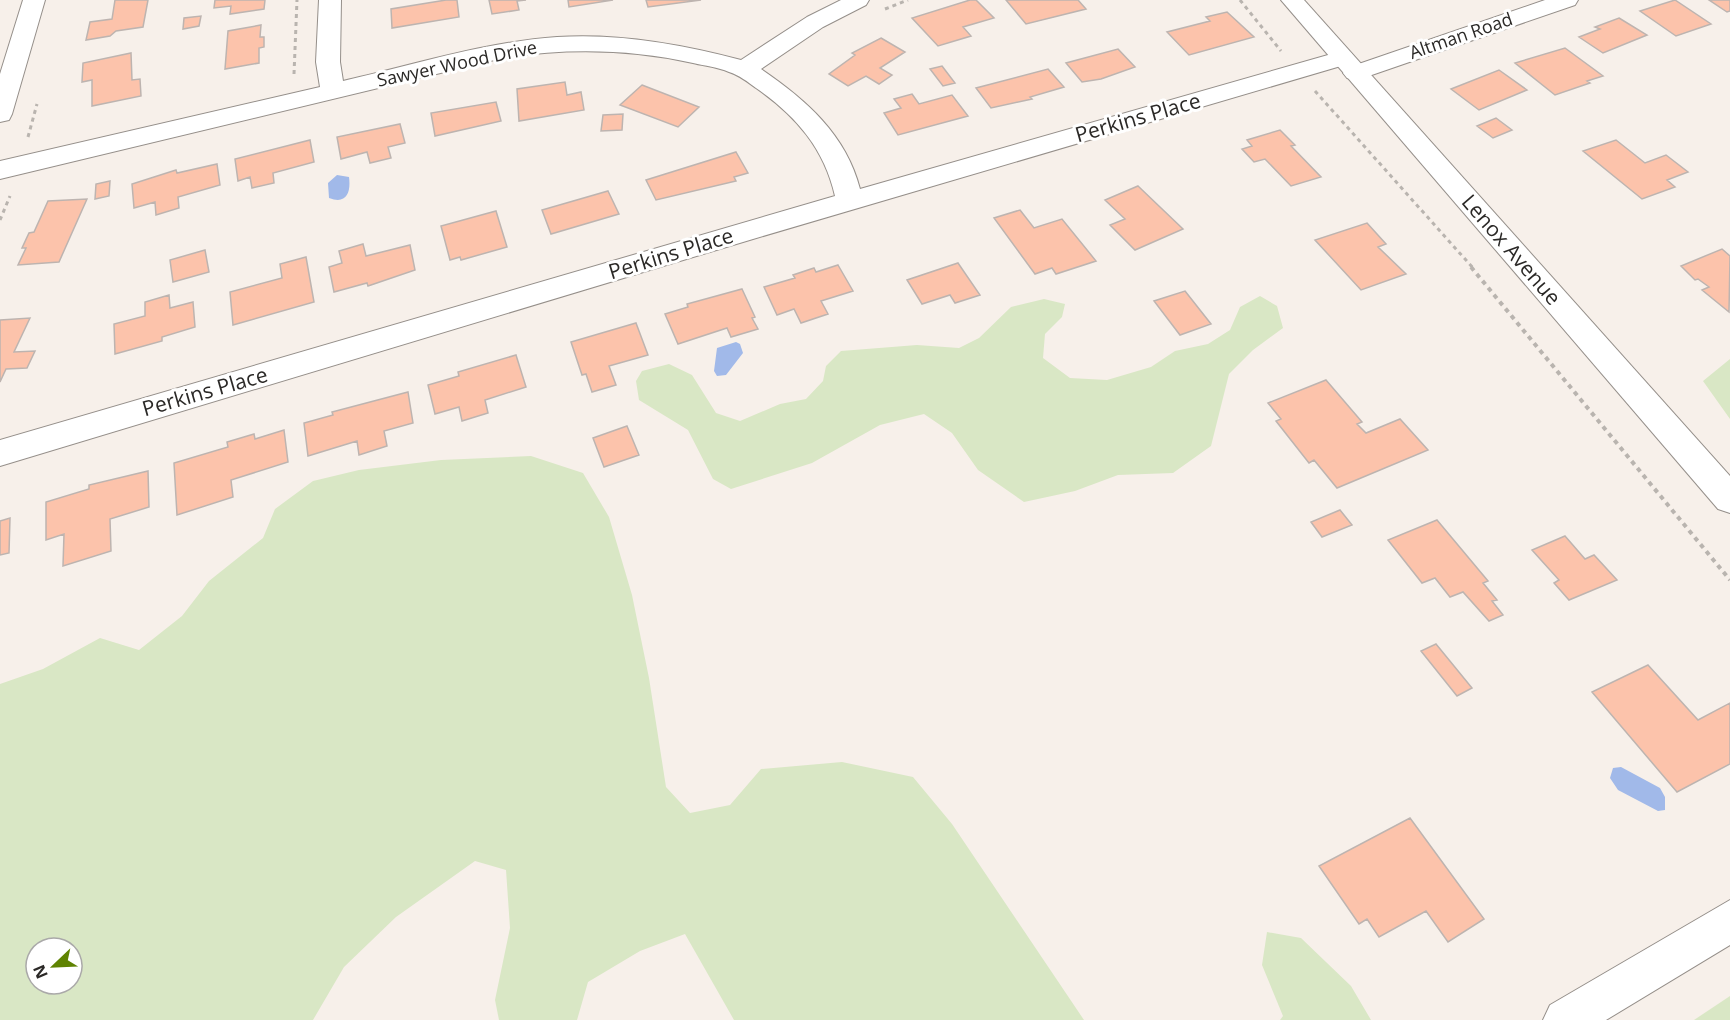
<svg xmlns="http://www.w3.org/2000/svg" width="1730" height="1020" font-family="'Open Sans',sans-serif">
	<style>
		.green { fill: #d9e7c5; fill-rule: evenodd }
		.water { fill: #a1b9e9 }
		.building { fill: #fcc3ab; stroke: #bdb4b0; stroke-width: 1.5 }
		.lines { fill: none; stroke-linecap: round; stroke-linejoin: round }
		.street-casing { stroke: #958f8a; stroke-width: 2 }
		.secondary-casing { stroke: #958f8a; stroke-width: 2 }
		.path-far1 { stroke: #b9b4af; stroke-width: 3; stroke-dasharray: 4 4; stroke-linecap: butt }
		.path { stroke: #b9b4af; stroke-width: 4; stroke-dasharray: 4.5 4.5; stroke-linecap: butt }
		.street { fill: #fff; fill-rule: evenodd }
		.secondary { fill: #fff; fill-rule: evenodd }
		.labels { text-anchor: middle; stroke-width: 6; stroke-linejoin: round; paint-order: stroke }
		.far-street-label { font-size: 18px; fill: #2b2927; stroke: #fff }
		.street-label { font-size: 21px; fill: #2b2927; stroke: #fff }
	</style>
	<rect width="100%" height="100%" fill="#f7f0ea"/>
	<!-- green -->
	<path class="green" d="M1260,296L1277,306L1283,328L1253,350L1229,374L1211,446L1173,473L1118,475L1075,491L1024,502L978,470L952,433L924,414L880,425L812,463L731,489L713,479L688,430L639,400L636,381L642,371L669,364L692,375L716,413L740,421L780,404L806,399L823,381L826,366L841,351L917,345L959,348L979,338L1011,307L1044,299L1065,304L1062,317L1045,334L1043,358L1070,378L1107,380L1151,367L1175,351L1208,344L1230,330L1240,307Z
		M1730,359V419L1703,381Z
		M531,456L583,473L609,517L632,595L649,678L666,787L690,813L730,805L761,769L842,762L913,777L952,824L1084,1020H734L685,934L640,951L588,982L577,1020H499L495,1000L510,928L506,870L475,861L396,917L344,967L313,1020H0V684L43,669L100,638L139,650L182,616L209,581L263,538L275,509L313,481L359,470L441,460ZM36,948H72V984H36Z
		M1267,932L1301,938L1351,986L1371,1020H1280L1283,1016L1262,965Z
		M1730,996V1020H1694Z"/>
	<!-- water -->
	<path class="water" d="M337,175L349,177C351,192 347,205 329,198L328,183Z
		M736,342L740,344L743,353L726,375L717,376L714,371L717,348Z
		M1621,767L1660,788L1665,797V810L1658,811L1618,790L1610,778L1613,768Z"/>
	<!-- building -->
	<path class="building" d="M115,0H148L143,27L116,31L110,36L86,40L90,22L112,19Z
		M215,0H265L264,9L230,14L231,6L214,8Z
		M446,0H457L459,17L392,28L391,9Z
		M489,0H526L517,1L519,10L492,14Z
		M568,0H613L569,7Z
		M646,0H701L648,7Z
		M970,0H976L994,18L963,27L971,36L938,46L912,18Z
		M1006,0H1078L1086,9L1026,24Z
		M1675,0L1711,24L1676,36L1640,11Z
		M1709,0H1730V11L1727,12Z
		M1227,12L1254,37L1189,55L1167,32L1210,21L1206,17Z
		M201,16L199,26L183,29L184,18Z
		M1619,18L1647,35L1603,53L1579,37L1600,29L1595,27Z
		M261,25L260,37H264V47L259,48V63L225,69L228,31Z
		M881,38L905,52L880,68L892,75L879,84L866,76L848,86L829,74L855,55L852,53Z
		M1565,48L1603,76L1587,81L1590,83L1555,95L1515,63Z
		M1118,49L1135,67L1101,79L1082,82L1066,63Z
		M131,53L132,80L140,79L141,96L92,106V80L82,82L83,63Z
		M942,66L955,83L943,86L930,69Z
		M1048,69L1064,87L1030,97L1032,99L991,108L976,88Z
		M1499,70L1527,90L1479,110L1451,89Z
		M565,82L567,95L581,92L584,110L519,121L517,89Z
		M642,85L699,107L678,127L620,105Z
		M912,94L919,104L952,95L968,116L898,135L884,113L901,108L894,99Z
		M496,102L501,121L435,136L431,113Z
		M623,114L622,130L601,131L603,115Z
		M1496,118L1512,130L1493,138L1477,126Z
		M400,124L405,143L388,147L391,158L370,163L367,152L341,159L337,137Z
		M1280,130L1295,145L1291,146L1321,177L1291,186L1265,159L1254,162L1242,149L1252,146L1247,140Z
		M310,140L314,162L273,173L274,183L252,188L250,177L238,181L235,159Z
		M1616,140L1645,163L1666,155L1688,172L1667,180L1675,187L1642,199L1583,151Z
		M736,152L748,173L734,177L736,181L656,200L646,180Z
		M217,164L220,185L178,197L179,208L156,215L155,202L134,208L132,184L176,170L177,173Z
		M110,181L109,196L95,199L96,184Z
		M1138,186L1183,229L1135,250L1110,225L1125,219L1105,200Z
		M608,191L619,214L551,234L542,210Z
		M87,199L59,262L18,265L26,248H22L29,233L34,232L48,201Z
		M1020,210L1034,228L1062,219L1096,261L1056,274L1052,268L1035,274L994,218Z
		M496,211L507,247L461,260L460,257L450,260L441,226Z
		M1367,223L1386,244L1378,247L1406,274L1361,290L1315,240Z
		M363,244L366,256L410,245L415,270L368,286L367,283L334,292L329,267L342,263L339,251Z
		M1722,249L1730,256L1729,312L1702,290L1709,287L1698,279L1695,280L1681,266Z
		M205,250L209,272L173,282L170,260Z
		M306,257L314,302L233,325L230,292L282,278L280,264Z
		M958,263L980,295L955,303L950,295L922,304L907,280Z
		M838,265L853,291L821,301L828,314L801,323L794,309L777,315L764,287L795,278L793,275L814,268L816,272Z
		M742,289L755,317L752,318L758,329L731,337L727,328L678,344L665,314L688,307L687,304Z
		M1185,291L1211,324L1180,335L1154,301Z
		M169,295L170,308L193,302L195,327L162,337V341L115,354L114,324L145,316V302Z
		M30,318L14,352L35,351L27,368L6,369L0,382V320Z
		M636,323L648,355L609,366L616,385L592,392L586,374L582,375L571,342Z
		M516,355L526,387L485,400L488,413L462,421L459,407L435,414L428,385L459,376L458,372Z
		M1326,380L1362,422L1357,424L1366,433L1400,419L1428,450L1337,488L1314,460L1309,463L1276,421L1281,419L1268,403Z
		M408,392L413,423L384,431L387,446L359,455L357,441L308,456L304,423L333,415L332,412Z
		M627,426L639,455L604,467L593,438Z
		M284,430L288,462L231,480L233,497L177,515L174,463L228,447L227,442L254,434L255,439Z
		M148,471L149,507L110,519L111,551L63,566L64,534L46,540V502L89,489V485Z
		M1340,510L1352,525L1322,537L1311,522Z
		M10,518L9,553L0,555V521Z
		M1437,520L1488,581L1483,583L1497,600L1492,601L1503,615L1489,621L1463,592L1450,597L1435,578L1422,583L1388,540Z
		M1565,536L1585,559L1594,555L1617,580L1569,600L1554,583L1559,580L1532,550Z
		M1436,644L1472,688L1457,696L1421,651Z
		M1648,665L1698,720L1730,703V764L1677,792L1592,692Z
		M1410,818L1484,919L1448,942L1426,911L1379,937L1367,919L1359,924L1319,866Z"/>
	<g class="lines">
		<!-- street casing -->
		<g class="street-casing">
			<path id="street" d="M23,0H45L12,114L9,120L0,122V74Z
				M319,0H341L340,62L343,81C413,65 485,42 557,37C619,33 681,44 741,60L807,17L841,0H869L866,5L823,27L761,69C805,99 846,134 860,189L1335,53L1343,51L1351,53L1355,58L1351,63L753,239L0,466V440L835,196C824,148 796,116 756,88C748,82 739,75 729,72C718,67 705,66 693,63C631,49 570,48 507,57L0,179V161L320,87L316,62Z
				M1545,0H1578L1575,5L1363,78L1355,80L1347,78L1343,73L1347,68Z
				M1730,900V945L1606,1020H1543L1550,1005Z"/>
		</g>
		<!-- secondary casing -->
		<g class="secondary-casing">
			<path id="secondary" d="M1281,0H1304L1730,476V513L1718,509Z"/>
		</g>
		<!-- path-far1 -->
		<path class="path-far1" d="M1240,0L1281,51
			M885,9L908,0
			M294,74L297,0
			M1315,91L1473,268
			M28,137L37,104
			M0,220L10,196"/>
		<!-- path -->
		<path class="path" d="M1471,267L1730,580"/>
		<!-- street -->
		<use href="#street" class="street"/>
		<!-- secondary -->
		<use href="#secondary" class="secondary"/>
	</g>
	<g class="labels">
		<!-- far-street labels -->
		<g class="far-street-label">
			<text transform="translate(1461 36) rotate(-19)" y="6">Altman Road</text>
			<text transform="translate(457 64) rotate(-12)" y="6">Sawyer Wood Drive</text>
		</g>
		<!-- street labels -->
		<g class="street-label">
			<text transform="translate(1138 118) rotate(-16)" y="7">Perkins Place</text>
			<text transform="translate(1511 250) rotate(49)" y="7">Lenox Avenue</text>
			<text transform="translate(671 254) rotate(-17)" y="7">Perkins Place</text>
			<text transform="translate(205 392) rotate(-16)" y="7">Perkins Place</text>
		</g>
	</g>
	<!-- north arrow -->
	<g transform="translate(54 966) rotate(247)"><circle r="28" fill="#ffffff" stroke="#aaa9a9" stroke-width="1.5"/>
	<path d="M0-4.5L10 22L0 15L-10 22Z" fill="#5f8302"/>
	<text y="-9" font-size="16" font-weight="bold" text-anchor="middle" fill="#2b2927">N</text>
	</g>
</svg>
